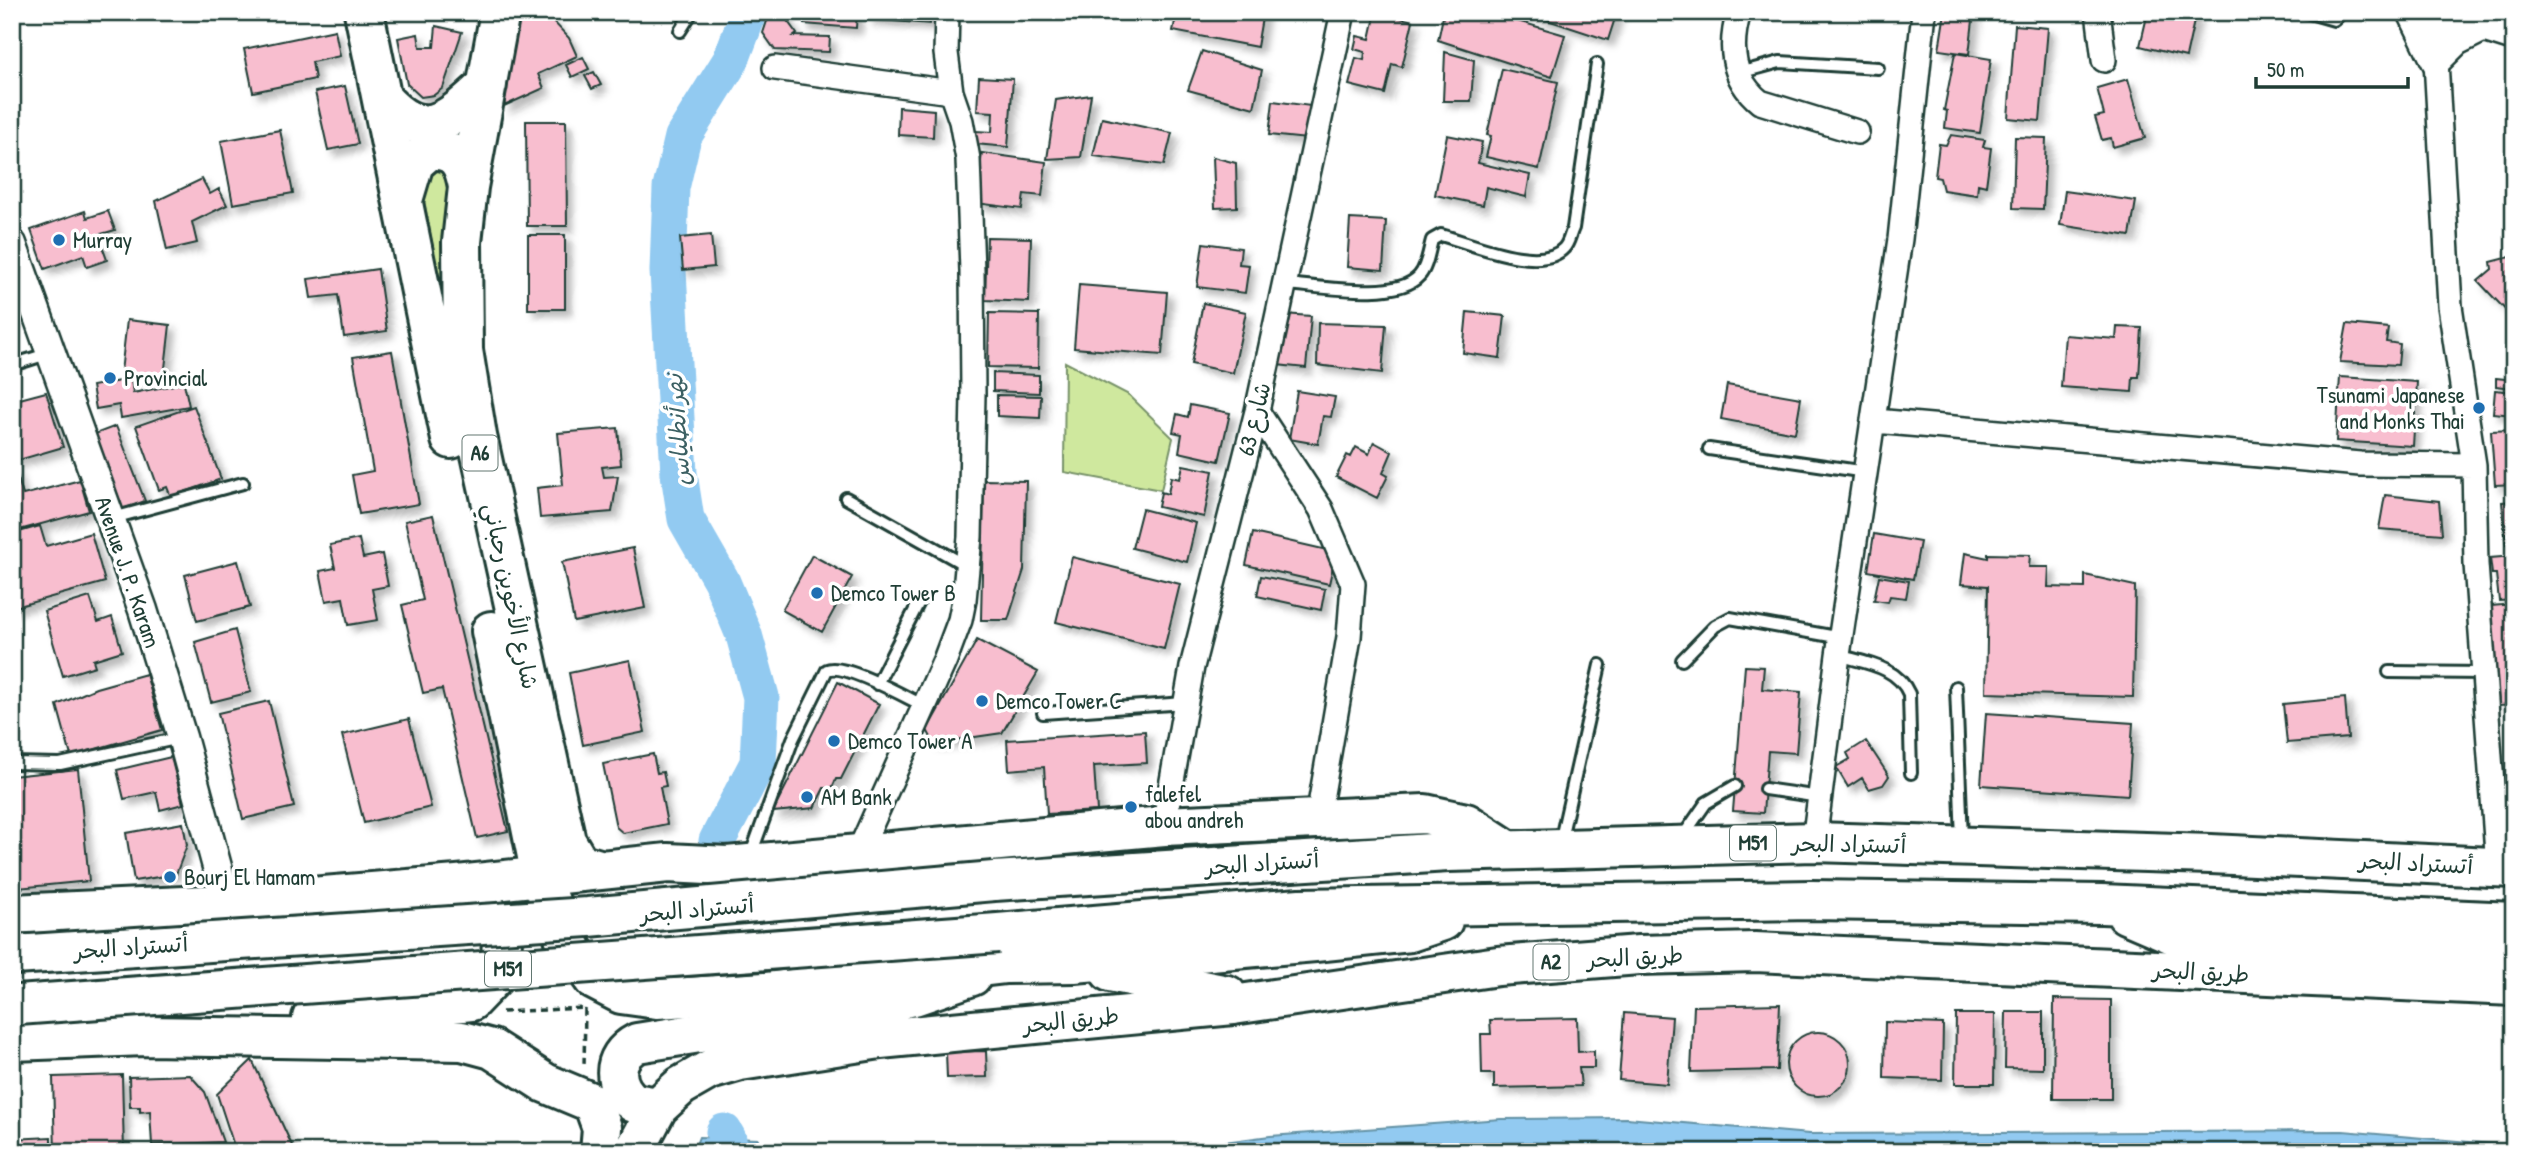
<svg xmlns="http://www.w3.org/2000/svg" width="2526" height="1164" font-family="'Patrick Hand','Playpen Sans Arabic',sans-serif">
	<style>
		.green { fill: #cfe89e; stroke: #779269; stroke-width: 2 }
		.water { fill: #92caf1; stroke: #6492a5; stroke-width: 2 }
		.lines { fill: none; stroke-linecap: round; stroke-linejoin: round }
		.river { stroke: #92caf1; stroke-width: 37 }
		.building { fill: #f8becf; stroke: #1f3d34; stroke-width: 2; filter: url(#shadow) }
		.service-casing { stroke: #1f3d34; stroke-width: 16 }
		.minor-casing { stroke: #1f3d34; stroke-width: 28 }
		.tertiary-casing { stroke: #1f3d34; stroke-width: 33 }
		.trunk-casing { stroke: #1f3d34; stroke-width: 44 }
		.motorway-casing { stroke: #1f3d34; stroke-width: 44 }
		.path { stroke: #1f3d34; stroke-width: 3.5; stroke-dasharray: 7 5; stroke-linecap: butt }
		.service { stroke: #fff; stroke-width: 10 }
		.minor { stroke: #fff; stroke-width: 23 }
		.tertiary { stroke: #fff; stroke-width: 28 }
		.trunk { stroke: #fff; stroke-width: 38 }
		.motorway { stroke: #fff; stroke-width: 38 }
		.motorway-bridge-casing { stroke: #1f3d34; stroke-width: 44; stroke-linecap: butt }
		.motorway-bridge { stroke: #fff; stroke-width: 38 }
		.poi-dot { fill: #1f6fb2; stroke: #fff; stroke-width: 2.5 }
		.labels { text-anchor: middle; stroke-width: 7; stroke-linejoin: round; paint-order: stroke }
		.shield { fill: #fff; stroke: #627771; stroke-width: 2 }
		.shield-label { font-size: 21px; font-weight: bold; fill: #1f3d34 }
		.poi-label { font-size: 23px; fill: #1f3d34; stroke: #fff; text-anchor: start }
		.street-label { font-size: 23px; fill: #1f3d34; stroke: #fff }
		.water-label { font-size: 24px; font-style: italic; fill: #3c6063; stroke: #fff }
	</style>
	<defs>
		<filter id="shadow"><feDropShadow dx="6" dy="6" stdDeviation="3.5" flood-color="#0004"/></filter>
	</defs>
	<rect width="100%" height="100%" fill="#fff"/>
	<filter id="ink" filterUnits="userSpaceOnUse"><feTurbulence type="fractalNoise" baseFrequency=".0143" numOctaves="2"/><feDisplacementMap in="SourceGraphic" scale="14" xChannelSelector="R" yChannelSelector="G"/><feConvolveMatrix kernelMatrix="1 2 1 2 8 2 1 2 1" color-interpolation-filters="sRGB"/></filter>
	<g filter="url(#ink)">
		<!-- green -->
		<path class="green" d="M426,168L452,171L445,312L421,184Z
			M1065,362L1129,395L1173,438L1161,490L1064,472Z"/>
		<!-- water -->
		<path class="water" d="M1627,1118L1809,1134L2343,1131L2514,1146V1152H1041L1097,1143L1178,1148L1270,1136L1501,1119Z
			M699,1137L758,1139L754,1152H693Z"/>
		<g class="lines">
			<!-- river -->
			<path class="river" d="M717,841L758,763L761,697L744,635L721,580L686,519L679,474L668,271L671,188L683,137L731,60L749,12
				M724,1132L728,1139"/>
		</g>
		<!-- building -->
		<path class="building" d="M518,12H538L553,21L569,38L577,56L538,74L544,88L504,106Z
			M770,12H788L786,19L797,34L794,36L830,37L829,52L775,50L763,33Z
			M804,12H857L856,28L804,24Z
			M869,12H931L930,24L868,19Z
			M1177,12H1263L1257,47L1173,31Z
			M1376,12L1413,21L1402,67L1392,64L1385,94L1349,85L1356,58L1364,60L1365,52L1354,49L1357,36L1370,39Z
			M1444,12H1487L1565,35L1552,77L1438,40Z
			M1523,12H1617L1608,40Z
			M1945,12H1974L1969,54L1939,50Z
			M2148,12H2196L2186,57L2140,46Z
			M2015,25L2048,28L2040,121L2008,118Z
			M436,26L462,32L443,88L434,95L421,97L407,84L398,38L418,34L420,47H434Z
			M335,30L340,56L312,62L315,79L253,92L244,49Z
			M1202,51L1262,70L1254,108L1188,90Z
			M1445,52L1474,60L1471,101H1443Z
			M1955,53L1991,59L1980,133L1945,128L1947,111L1944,110Z
			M583,57L589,69L572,77L566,65Z
			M1502,69L1558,82L1539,169L1486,157L1491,136L1487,135Z
			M594,72L601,85L592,89L585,76Z
			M979,77L1013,79L1008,147L975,144L976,131L992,132L993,112L977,111Z
			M2128,79L2145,138L2113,147L2111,138L2102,140L2095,117L2104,115L2097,88Z
			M345,86L358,144L328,150L315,92Z
			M1091,95L1081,157L1047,159L1056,100Z
			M1273,101L1311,106L1307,139L1269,135Z
			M899,107L934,110L933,137L898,135Z
			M1102,118L1172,133L1164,165L1093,156Z
			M526,121H566L567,226H527Z
			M280,130L293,193L233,204L221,141Z
			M1447,135L1482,142L1478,163L1530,175L1526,197L1486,187L1483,205L1435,195Z
			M1951,135L1985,140L1983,147L1991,148L1986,186L1978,184L1977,195L1943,190L1940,178L1935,177L1939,144L1946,145Z
			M2015,137L2046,138L2043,209L2013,208Z
			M982,153L1046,162L1042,196L1024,194L1022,209L976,203Z
			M1213,157L1236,163L1237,207L1215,208Z
			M202,179L210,194L219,189L227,205L192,222L197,243L167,250L156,201Z
			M2065,191L2136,201L2130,236L2060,225Z
			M85,211L87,218L108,211L115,230L98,235L107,260L87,267L83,255L45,269L31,230Z
			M1350,219L1386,221L1383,270L1347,267Z
			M528,235H565V309H528Z
			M711,235L714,267L683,270L680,238Z
			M987,237L1031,238L1029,302L985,300Z
			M1203,243L1241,248L1239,264L1249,265L1245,293L1197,287Z
			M2514,256V319L2478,281L2492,269L2491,262Z
			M378,269L387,331L344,337L338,295L311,298L308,279Z
			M1079,285L1167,292L1162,355L1074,348Z
			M1203,303L1246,312L1233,373L1191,364Z
			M1467,312L1505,316L1500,358L1463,353Z
			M989,313L1039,314L1038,368L988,367Z
			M1283,314L1311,316L1306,368L1277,365Z
			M127,320L170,325L164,377L121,372Z
			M1318,323L1386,325L1382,373L1317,365Z
			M2347,324L2388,328L2386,342L2400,344L2398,365L2340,362Z
			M2117,327L2142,328L2139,377H2133L2132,392L2061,387L2065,335L2116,339Z
			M392,351L419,504L359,514L352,475L373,471L353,357Z
			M993,373L1039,375V393L993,391Z
			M2340,377L2417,382L2413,446L2336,441Z
			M2496,378L2514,380V388L2496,386Z
			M131,379L133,393L184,383L189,406L121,418L119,405L96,409L92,386Z
			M1727,385L1801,398L1795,433L1721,419Z
			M2495,390L2514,392V415L2493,413Z
			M1297,391L1335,397L1331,417L1323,416L1318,444L1289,439Z
			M46,392L63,447L12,462V401Z
			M997,395L1041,396L1040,418L997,416Z
			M1190,405L1230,413L1219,461L1179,452L1182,434L1173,432L1177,414L1188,417Z
			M194,406L221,479L171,497L167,487L159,490L136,426Z
			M116,426L145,501L123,509L95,434Z
			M618,428L621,465L602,467L604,477L618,476L612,512L540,518L537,488L563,485L558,433Z
			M2514,430V484L2495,485L2491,431Z
			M1374,442L1392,452L1383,473L1388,476L1377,498L1336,477L1347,455L1351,457L1356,447L1369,454Z
			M14,465L23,495L80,480L89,511L12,532Z
			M1183,465L1213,471L1204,517L1158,507L1161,492L1168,494L1171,477L1180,479Z
			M984,480L1026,481L1024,570L1008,620H981Z
			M2385,495L2439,501L2442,534L2379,529Z
			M2514,501V544L2506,545L2502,502Z
			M1142,509L1196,523L1187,562L1132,548Z
			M433,515L508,831L477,838L442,689L423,693L402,605L423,600L405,521Z
			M40,526L46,546L91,533L105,582L12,608V534Z
			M1253,533L1336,552L1329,584L1246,565Z
			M1874,534L1920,542L1913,579L1868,571Z
			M359,539L363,558L382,554L388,586L372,589L378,620L348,625L343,598L326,601L320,571L335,568L330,545Z
			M633,548L645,608L574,622L562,562Z
			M1965,553L1988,558V554L2030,555L2029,567H2049L2048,587L2085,588V575L2135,586L2133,697L1986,693L1988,586L1961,584Z
			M812,555L852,577L822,632L782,610Z
			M2514,556V600L2499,601L2496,574H2492L2490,558Z
			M1072,557L1180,584L1164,649L1056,622Z
			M238,561L250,607L197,621L185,575Z
			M1261,576L1325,589L1321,610L1257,596Z
			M1879,576L1909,581L1906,598L1890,596L1888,602L1874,600Z
			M90,597L98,622L112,617L122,651L93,660L95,666L63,676L44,611Z
			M2514,604V704L2499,705L2491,606Z
			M235,630L251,692L211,702L195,642Z
			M977,640L1038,672L1002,733L934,743L927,730Z
			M630,660L645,732L583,745L569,673Z
			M1745,666L1764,667L1762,689L1801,692L1796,753L1768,751L1763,813L1733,811Z
			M146,674L162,730L71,756L57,705L96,688Z
			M838,682L879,704L841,779H836L832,788H824L814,808L773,812Z
			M2345,698L2348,738L2287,743L2283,704Z
			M269,701L294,807L243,819L218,713Z
			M1986,713L2133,723L2128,795L1981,785Z
			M409,719L431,807L364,823L342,735Z
			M1145,731L1147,763L1094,766L1097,811L1047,814L1044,767L1009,770L1007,740Z
			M1866,741L1889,776L1883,785L1869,789L1862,778L1848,787L1836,767L1850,759L1847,753Z
			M653,754L657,773L663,772L666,786L660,787L667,824L623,833L616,827L603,764Z
			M171,757L183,804L160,810L156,792L124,799L117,770Z
			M78,769L89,881L18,888L12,835V776Z
			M183,823L187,845L176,874L134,881L126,833Z
			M2054,999L2111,1000V1099H2053Z
			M1780,1004L1777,1070L1691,1072L1694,1006Z
			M2006,1012H2043V1069L2005,1068Z
			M1624,1013L1672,1017L1667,1084L1619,1080Z
			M1956,1014H1995L1994,1084H1955Z
			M1577,1018L1578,1052L1594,1051V1068H1579L1581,1086L1494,1088V1074H1482L1481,1034H1491L1490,1020Z
			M1885,1022L1943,1024L1942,1080L1884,1078Z
			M1786 1064a32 32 0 1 1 64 0a32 32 0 1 1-64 0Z
			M986,1051L987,1077L947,1078L946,1052Z
			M252,1060L283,1126L295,1152H236L217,1094Z
			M122,1075L124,1152H55L53,1077Z
			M190,1075L205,1092L223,1142L152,1145L150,1111L140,1112V1107H130L129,1077Z
			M51,1137V1152H12V1139Z"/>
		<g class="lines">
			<!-- service casing -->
			<g class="service-casing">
				<path id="service" d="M2306,12L2334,20L2342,12
					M680,31L692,12
					M1739,73L1780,62L1878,68
					M1286,284C1318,286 1397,301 1419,276C1427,268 1429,250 1432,240L1441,235C1470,243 1541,274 1564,248C1569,243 1570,234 1573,228L1597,64
					M12,365L50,353
					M1709,449L1866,472
					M846,498L967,566
					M113,518L243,483
					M1838,655C1865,663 1897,666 1909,694L1911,773
					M1682,660L1715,626L1730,618L1842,638
					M2389,672L2484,673
					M877,684L920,600
					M1956,687L1962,840
					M1043,713L1185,703
					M12,763L60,764L180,738
					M1765,789L1820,797
					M1683,836L1706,803L1735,786
					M1560,843L1600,665
					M750,857L793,739L827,670C843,662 906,697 924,706"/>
			</g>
			<!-- minor casing -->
			<g class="minor-casing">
				<path id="minor" d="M1739,12C1729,45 1731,79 1760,102L1857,132
					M2098,12L2104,60
					M2441,12L2436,61L2450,306L2474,465L2476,564L2498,867
					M775,68L951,92
					M1257,411L1321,509L1353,584L1349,637L1318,817
					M1875,421L2360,464L2474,465
					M1164,826L1192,667L1257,411L1343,12
					M1814,842L1838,655L1900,239L1924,12
					M857,856L945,660L960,620L964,600L970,537L973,394L972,271L968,159L961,121L951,92L946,53L947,12"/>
			</g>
			<!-- tertiary casing -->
			<g class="tertiary-casing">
				<path id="tertiary" d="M2412,12L2436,61L2456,41L2482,28
					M2435,12L2514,37
					M12,244L143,610L182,737L227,904"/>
			</g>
			<!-- trunk casing -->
			<g class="trunk-casing">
				<path id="trunk" d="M364,12L451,439
					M500,12L468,187L462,242L463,350L477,436L566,841L579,863L599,869
					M382,99C424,146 449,120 487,85
					M403,200L414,163L429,150C456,148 464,163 468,187
					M491,631L541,876
					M658,1107L634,1103C612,1086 610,1057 637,1043L870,1006L914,996L972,976
					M634,1152L658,1107L681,1086L709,1070L740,1061L880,1039L1233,1005L1498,966L1639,955L1755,952L2514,986"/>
			</g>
			<!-- motorway casing -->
			<g class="motorway-casing">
				<path id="motorway" d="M994,881L1448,852L1814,842L2211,854L2514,868
					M545,889L565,939L594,980L621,994L657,999L765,992L1006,964L1074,963L1315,942L1410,932L1443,921
					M12,914L227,904L457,885L668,863L727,866L1164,826L1425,814L1466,823L1506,849
					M2126,914L2175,935L2309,948L2514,958
					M998,933L1300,908L1811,900L2102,904L2514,922
					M1110,972L1227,995L1233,1005
					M312,1018L471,1001L495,976L501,958L502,940L497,922L476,898
					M12,1041L146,1036L462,1041L492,1049L545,1083L593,1103L602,1128L600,1152"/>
			</g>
			<!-- path -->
			<path class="path" d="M502,1012L585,1008L584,1068"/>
			<!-- service -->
			<use href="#service" class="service"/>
			<!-- minor -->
			<use href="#minor" class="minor"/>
			<!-- tertiary -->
			<use href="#tertiary" class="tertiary"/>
			<!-- trunk -->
			<use href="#trunk" class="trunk"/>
			<!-- motorway -->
			<use href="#motorway" class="motorway"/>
			<!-- motorway-bridge casing -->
			<g class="motorway-bridge-casing">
				<path id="motorway-bridge" d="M15,955L588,917L994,881
					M18,1005L998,933"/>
			</g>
			<!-- motorway-bridge -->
			<use href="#motorway-bridge" class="motorway-bridge"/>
		</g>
	</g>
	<!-- markers -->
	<g class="poi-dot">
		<circle cx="59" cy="240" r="7"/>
		<circle cx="110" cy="378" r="7"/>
		<circle cx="2479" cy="408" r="7"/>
		<circle cx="817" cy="593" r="7"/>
		<circle cx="982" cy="701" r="7"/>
		<circle cx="834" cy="741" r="7"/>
		<circle cx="807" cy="797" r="7"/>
		<circle cx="1131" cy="807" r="7"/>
		<circle cx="170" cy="877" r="7"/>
	</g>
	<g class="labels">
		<!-- shield labels -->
		<g class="shield">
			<rect x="462.5" y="435.5" width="35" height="35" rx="5"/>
			<rect x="1730" y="825.5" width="46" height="35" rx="5"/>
			<rect x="1533.5" y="944.5" width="35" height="35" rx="5"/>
			<rect x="485" y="951.5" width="46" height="35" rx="5"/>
		</g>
		<g class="shield-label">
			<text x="480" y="460">A6</text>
			<text x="1753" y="850">M51</text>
			<text x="1551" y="969">A2</text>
			<text x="508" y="976">M51</text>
		</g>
		<!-- poi labels -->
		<g class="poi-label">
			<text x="73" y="248">Murray</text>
			<text x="124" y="386">Provincial</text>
			<text x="2465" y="403" text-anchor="end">Tsunami Japanese<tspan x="2465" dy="26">and Monks Thai</tspan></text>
			<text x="831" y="601">Demco Tower B</text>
			<text x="996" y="709">Demco Tower C</text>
			<text x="848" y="749">Demco Tower A</text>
			<text x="1145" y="802">falefel<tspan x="1145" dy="26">abou andreh</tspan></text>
			<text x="821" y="805">AM Bank</text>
			<text x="184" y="885">Bourj El Hamam</text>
		</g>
		<!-- street labels -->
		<g class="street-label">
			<text transform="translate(1254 419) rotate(-76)" y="8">شارع 63</text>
			<text transform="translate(128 572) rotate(71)" y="8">Avenue J. P. Karam</text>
			<text transform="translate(511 596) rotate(78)" y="8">شارع الأخوين رحباني</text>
			<text transform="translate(1849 844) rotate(1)" y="8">أتستراد البحر</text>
			<text transform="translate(1262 863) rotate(-4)" y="8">أتستراد البحر</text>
			<text transform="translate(2416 863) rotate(3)" y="8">أتستراد البحر</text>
			<text transform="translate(697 909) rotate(-5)" y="8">أتستراد البحر</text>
			<text transform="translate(131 947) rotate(-4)" y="8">أتستراد البحر</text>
			<text transform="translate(1635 957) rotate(-3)" y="8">طريق البحر</text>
			<text transform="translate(2201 972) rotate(3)" y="8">طريق البحر</text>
			<text transform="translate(1071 1020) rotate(-6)" y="8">طريق البحر</text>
		</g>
		<!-- water labels -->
		<g class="water-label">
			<text transform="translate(678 430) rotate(-94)" y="8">نهر أنطلياس</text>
		</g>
	</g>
	<!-- margin -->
	<rect width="2526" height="1164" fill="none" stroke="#fff" stroke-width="42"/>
	<rect x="21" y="21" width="2484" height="1122" fill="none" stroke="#1f3d34" stroke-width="2.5" filter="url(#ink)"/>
	<!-- scale -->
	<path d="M2256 77v10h152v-10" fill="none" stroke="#1f3d34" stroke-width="3.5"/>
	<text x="2267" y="77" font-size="21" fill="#1f3d34" stroke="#ffffff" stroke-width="5" paint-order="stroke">50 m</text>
</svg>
